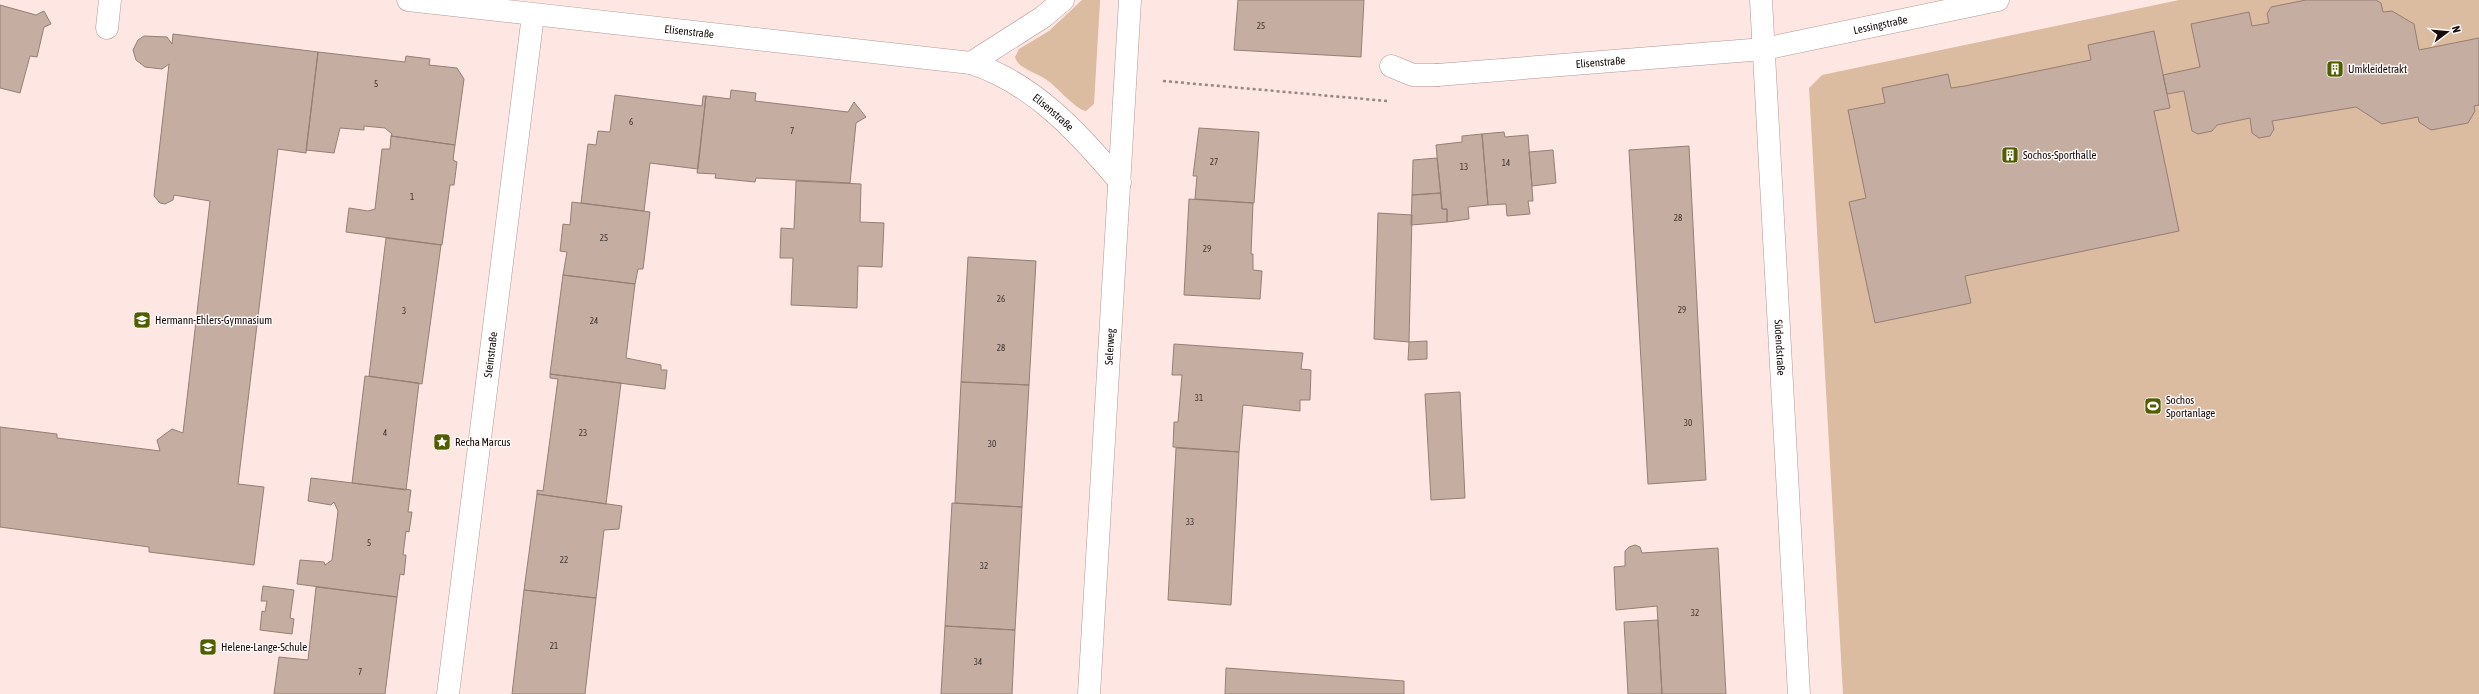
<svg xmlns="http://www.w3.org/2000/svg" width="2479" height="694" font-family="'Asap Condensed',sans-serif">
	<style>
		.green { fill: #dbbca0 }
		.building { fill: #c6ada2; stroke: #957e74 }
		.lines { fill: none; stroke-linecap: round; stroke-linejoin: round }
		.lane-casing { stroke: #b29794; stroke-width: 23 }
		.street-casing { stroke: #b29794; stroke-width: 23 }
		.path { stroke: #978684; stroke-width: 2.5; stroke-dasharray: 3 3; stroke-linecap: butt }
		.lane { stroke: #fff; stroke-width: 22 }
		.street { stroke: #fff; stroke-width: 22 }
		.labels { text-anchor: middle; stroke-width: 3; stroke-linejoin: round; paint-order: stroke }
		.number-label { font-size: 9px; fill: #403430 }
		.street-label { font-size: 11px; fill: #140b0a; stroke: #fef8f7 }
		.poi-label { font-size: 11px; fill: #140b0a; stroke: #fef8f7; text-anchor: start }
	</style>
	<rect width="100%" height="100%" fill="#fee6e3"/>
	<!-- green -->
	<path class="green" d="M1082,0H1100V2L1094,104L1086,111C1076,110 1057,87 1047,80C1038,73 1018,69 1015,57L1019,49L1049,31Z
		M2179,0H2479V694H1843L1809,88L1822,75Z"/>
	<!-- building -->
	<path class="building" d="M1238,0H1364L1361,57L1234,50Z
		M2306,0H2376L2381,3L2383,12L2392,11L2414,24L2419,50L2479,38V105L2474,106L2475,111L2468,123L2431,130L2419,122L2418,117L2382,124L2356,107L2272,121L2274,129L2270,136L2259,138L2252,133L2250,118L2217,125L2212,131L2198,134L2192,131L2184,91L2167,94L2163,75L2200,67L2191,24L2249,12L2252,26L2269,23L2267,14L2271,7Z
		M0,5L36,15L44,11L51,24L44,27L37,57L30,56L20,93L0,88Z
		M2154,31L2170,108L2154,111L2179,231L1965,276L1971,303L1875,323L1849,202L1866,198L1848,110L1885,103L1882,88L1948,74L1951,88L1965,86L2091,60L2088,45Z
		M173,34L318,52L306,153L278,149L238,484L264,487L254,565L149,552V547L0,527V427L57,434V438L160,451L157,440L172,429L183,433L210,201L174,195L173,200L165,204L160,203L154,196L169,64L162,69L145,67L136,60L133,50L138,40L144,36L167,37L172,44Z
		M318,52L405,62L406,56L430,59L429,65L457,68L464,79L455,145L391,136L392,134L385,128L364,126V130L340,128L334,153L306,150Z
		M731,90L756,93L755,101L848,112L854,102L866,117L856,123L850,183L756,178L755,182L715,178L716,174L697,173L706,96L730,99Z
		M615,95L702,106L703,96H706L698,169L650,163L644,211L581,203L588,144L596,145L598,131L610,132Z
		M1199,128L1259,132L1254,203L1195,199L1197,176H1193Z
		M1504,132L1505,137L1528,135L1533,201H1528L1530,214L1507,216L1506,204L1488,205L1482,134Z
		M1482,134L1488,205L1468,207L1469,219L1447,222V209H1442L1436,145L1462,142V136Z
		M391,136L455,145L453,160L457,162L454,185H450L442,245L346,232L349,208L368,211L375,209L382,149H390Z
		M1689,146L1706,480L1648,484L1629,150Z
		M1553,150L1556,183L1532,186L1529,152Z
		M1437,158L1441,193L1412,195L1413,160Z
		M796,181L861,184L860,222L884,223L882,267L858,266L857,308L791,305L793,258H780L781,228L794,229Z
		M1441,193L1442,209H1447V222L1411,225L1412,195Z
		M1189,199L1253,203L1251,254H1253V270L1262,271L1260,299L1184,295Z
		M572,202L650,212L643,269H638L635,284L563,275L567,252L560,251L563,224L570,225Z
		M1378,213L1412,215L1409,342L1374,339Z
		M386,238L441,245L422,384L369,376Z
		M968,257L1036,261L1029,385L961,382Z
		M563,275L635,284L626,358L661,365V370H667L665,389L550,374Z
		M1427,341V359L1408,360L1409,342Z
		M1174,344L1303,353L1301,369L1311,370L1310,400H1300V411L1243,405L1239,452L1173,447L1174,422H1178L1182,375H1172Z
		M550,374L621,383L606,504L537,494V490L543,491L544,484L558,379L550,378Z
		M365,376L419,383L406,490L352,483Z
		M961,382L1029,385L1022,507L955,503Z
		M1460,392L1465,498L1431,500L1425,394Z
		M1176,448L1239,452L1231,605L1168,600Z
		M311,478L411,490L408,512H412L409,532L406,531L403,555H406L404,575L400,574L397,597L297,584L300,560L324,562L325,565L332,560L338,511L334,502L331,505L308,501Z
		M537,494L622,506L619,529L604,530L596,598L524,590Z
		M952,503L1022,507L1015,630L945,626Z
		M1635,545L1640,547L1642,553L1718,548L1726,694H1662L1657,606L1616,610L1614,567L1625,566V551L1629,547Z
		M263,586L294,590L290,618L294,619L292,634L260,630L262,611L265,612L267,601H261Z
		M316,587L397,597L385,694H274L279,657L308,660Z
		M524,590L596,598L585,694H512Z
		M1658,620L1662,694H1628L1624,622Z
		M945,626L1015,630L1012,694H941Z
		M1226,668L1404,681V694H1225Z"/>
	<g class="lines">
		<!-- lane casing -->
		<g class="lane-casing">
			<path id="lane" d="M107,28L110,0
				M1391,66L1413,75H1437"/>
		</g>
		<!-- street casing -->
		<g class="street-casing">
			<g id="street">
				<path id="s1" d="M408,0L971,63C1033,83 1078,132 1120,182"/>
				<path id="s2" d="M1761,0L1799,694"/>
				<path d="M971,63L1043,17L1063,0"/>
				<path id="s3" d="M1437,75L1764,49L1998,0"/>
				<path id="s4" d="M448,694L533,15"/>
				<path id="s5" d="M1089,694L1130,0"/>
			</g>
		</g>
		<!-- path -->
		<path class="path" d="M1163,81L1387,101"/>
		<!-- lane -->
		<use href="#lane" class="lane"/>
		<!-- street -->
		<use href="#street" class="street"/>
	</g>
	<!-- icons -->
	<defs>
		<g id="building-square" transform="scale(0.9)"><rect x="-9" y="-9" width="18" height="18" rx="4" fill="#505e00" stroke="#fef8f7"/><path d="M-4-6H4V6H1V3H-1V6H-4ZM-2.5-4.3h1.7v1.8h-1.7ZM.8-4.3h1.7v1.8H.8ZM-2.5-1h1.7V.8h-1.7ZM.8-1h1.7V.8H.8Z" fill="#fff"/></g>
		<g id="school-square" transform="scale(0.9)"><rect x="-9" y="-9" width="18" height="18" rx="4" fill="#505e00" stroke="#fef8f7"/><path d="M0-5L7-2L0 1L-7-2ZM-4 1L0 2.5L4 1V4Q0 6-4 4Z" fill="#fff"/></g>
		<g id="stadium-square" transform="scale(0.9)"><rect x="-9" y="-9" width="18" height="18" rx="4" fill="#505e00" stroke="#fef8f7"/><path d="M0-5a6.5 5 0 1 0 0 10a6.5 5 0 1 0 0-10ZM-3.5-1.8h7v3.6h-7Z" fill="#fff"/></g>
		<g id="sight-square" transform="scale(0.9)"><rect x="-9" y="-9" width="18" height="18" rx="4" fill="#505e00" stroke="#fef8f7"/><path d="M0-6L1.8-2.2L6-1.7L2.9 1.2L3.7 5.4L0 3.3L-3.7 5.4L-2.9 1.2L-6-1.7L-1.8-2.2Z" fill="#fff"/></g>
	</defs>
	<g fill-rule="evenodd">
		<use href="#building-square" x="2335" y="69"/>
		<use href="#building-square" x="2010" y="155"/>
		<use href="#school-square" x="142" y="320"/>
		<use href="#stadium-square" x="2153" y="406"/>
		<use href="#sight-square" x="442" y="442"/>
		<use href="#school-square" x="208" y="647"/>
	</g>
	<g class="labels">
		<!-- number labels -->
		<g class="number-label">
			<text x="1261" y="29">25</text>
			<text x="376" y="87">5</text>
			<text x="631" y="125">6</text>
			<text x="792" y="134">7</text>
			<text x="1214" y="165">27</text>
			<text x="1506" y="166">14</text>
			<text x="1464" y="170">13</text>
			<text x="412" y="200">1</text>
			<text x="1678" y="221">28</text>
			<text x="604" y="241">25</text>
			<text x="1207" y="252">29</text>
			<text x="1001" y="302">26</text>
			<text x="1682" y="313">29</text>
			<text x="404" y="314">3</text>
			<text x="594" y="324">24</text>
			<text x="1001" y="351">28</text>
			<text x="1199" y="401">31</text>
			<text x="1688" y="426">30</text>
			<text x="385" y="436">4</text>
			<text x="583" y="436">23</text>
			<text x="992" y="447">30</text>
			<text x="1190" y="525">33</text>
			<text x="369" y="546">5</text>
			<text x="564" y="563">22</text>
			<text x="984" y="569">32</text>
			<text x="1695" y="616">32</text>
			<text x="554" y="649">21</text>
			<text x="978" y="665">34</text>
			<text x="360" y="675">7</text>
		</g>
		<!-- street labels -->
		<g class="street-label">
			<text dy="4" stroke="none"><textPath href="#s3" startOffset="447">Lessingstraße</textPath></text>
			<text dy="4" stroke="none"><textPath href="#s1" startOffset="283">Elisenstraße</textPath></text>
			<text dy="4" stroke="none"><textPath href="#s3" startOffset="164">Elisenstraße</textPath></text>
			<text dy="4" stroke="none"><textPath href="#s1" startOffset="663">Elisenstraße</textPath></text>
			<text dy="4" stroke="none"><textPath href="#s5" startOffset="348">Selerweg</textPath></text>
			<text dy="4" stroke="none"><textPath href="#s2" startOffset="348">Südendstraße</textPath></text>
			<text dy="4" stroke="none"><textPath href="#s4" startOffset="342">Steinstraße</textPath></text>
		</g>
		<!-- poi labels -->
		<g class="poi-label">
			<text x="2348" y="73">Umkleidetrakt</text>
			<text x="2023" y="159">Sochos-Sporthalle</text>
			<text x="155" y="324">Hermann-Ehlers-Gymnasium</text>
			<text x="2166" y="404">Sochos<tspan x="2166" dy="13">Sportanlage</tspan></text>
			<text x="455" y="446">Recha Marcus</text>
			<text x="221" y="651">Helene-Lange-Schule</text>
		</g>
	</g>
	<!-- north arrow -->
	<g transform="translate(2447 32) rotate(74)" stroke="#fef8f7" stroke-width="3" paint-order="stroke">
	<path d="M0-3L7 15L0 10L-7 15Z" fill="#140b0a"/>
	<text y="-6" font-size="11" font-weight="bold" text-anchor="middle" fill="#140b0a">N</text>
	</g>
</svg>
